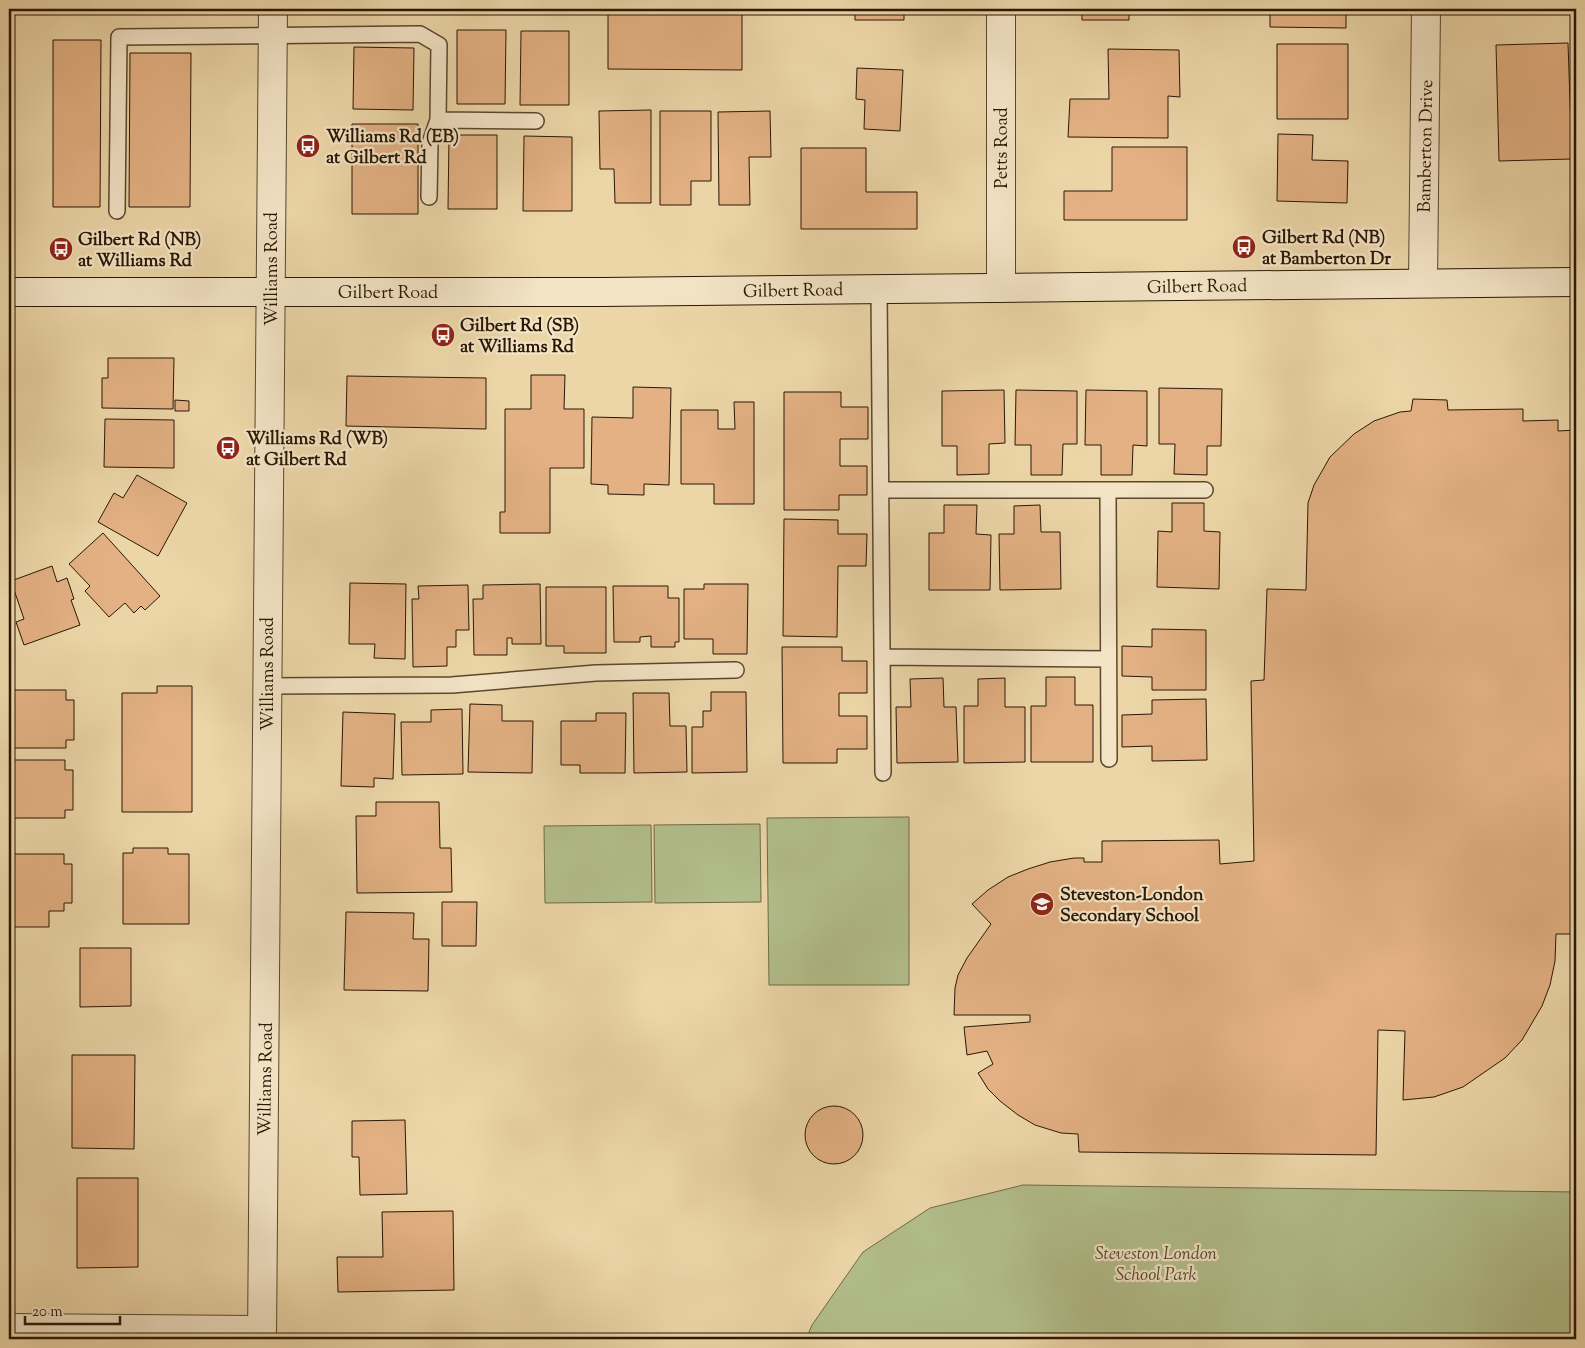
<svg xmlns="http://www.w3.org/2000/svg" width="1585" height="1348" font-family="'Sorts Mill Goudy',serif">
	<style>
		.green { fill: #b2bf8b; stroke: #6e6b48 }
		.building { fill: #e3b183; stroke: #2a1704 }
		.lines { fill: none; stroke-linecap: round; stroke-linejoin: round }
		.service-casing { stroke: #5a472d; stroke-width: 18 }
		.minor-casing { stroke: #5a472d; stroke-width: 30 }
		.tertiary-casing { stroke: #5a472d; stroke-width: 30 }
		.secondary-casing { stroke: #2a1704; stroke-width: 30 }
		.service { stroke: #f3e4c6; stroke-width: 15 }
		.minor { stroke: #f3e4c6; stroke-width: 28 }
		.tertiary { stroke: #f3e4c6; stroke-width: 28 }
		.secondary { stroke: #f3e4c6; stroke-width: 28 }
		.labels { text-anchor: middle; stroke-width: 4.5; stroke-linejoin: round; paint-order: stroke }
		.poi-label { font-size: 18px; font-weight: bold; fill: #2a1704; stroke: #f3e4c6; text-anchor: start }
		.street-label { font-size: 18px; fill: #2a1704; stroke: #f3e4c6 }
		.park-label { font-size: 18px; font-style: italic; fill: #53492c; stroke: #f3e4c6 }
	</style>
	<rect width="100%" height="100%" fill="#ecd6a8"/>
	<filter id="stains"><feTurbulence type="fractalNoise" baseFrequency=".004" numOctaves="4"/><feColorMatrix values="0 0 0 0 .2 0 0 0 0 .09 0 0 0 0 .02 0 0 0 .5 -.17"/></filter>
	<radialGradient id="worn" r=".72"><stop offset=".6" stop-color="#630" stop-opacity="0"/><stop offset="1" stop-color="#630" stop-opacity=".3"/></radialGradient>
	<!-- green -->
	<path class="green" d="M909,817V985H769L767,818Z
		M760,824L761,902L655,903L654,825Z
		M651,825L652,902L545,903L544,826Z
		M1023,1185L1576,1192V1339H806L812,1325L863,1252L930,1208Z"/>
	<!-- building -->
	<path class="building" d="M81,9H153V10Z
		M608,9H742V70L608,69Z
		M855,9H904V20H855Z
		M1082,9H1129V20H1082Z
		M1270,9H1346V28L1270,27Z
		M457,30H506L505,104H457Z
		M521,31H569V105H520Z
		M53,40H101L100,207H53Z
		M1568,43L1572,159L1499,161L1496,45Z
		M1277,44H1348V119H1277Z
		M354,47L414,48L413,110L353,109Z
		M1108,49L1179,50L1180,97L1168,96V138L1068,137L1070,99H1109Z
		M130,53H191L190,207H129Z
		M857,68L903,70L900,131L864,129L865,100L856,99Z
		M651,110V203H615L614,169H600L599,111Z
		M660,111H711V181H691V205H660Z
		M770,111L771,157H749L750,205H719L718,112Z
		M352,124H418V214H352Z
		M1278,134L1313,135L1312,160L1348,161L1347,203L1277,201Z
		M449,135H497V209H448Z
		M524,136L572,137V211H523Z
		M1112,147H1187V220H1064V191H1112Z
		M801,148H866V192H917V229H801Z
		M108,358H174L173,409L102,408V378H108Z
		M531,375H565L564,409H584V468H550V533H500V512H505V409H531Z
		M347,376L486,378V429L346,426Z
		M633,387L671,388L669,485L644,484V495L608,494V485L591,484L592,417L633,418Z
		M1159,388L1222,389L1221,446H1207V475L1174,474L1175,444H1159Z
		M1004,390L1005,443L989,444V474L957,475V446H942V391Z
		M1016,390L1077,391V444H1063L1062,475H1031V445H1015Z
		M1086,390L1147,391V446L1133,445L1132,475H1101V445H1085Z
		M784,392H841V407H868V439H840V466H867V495H839V510H784Z
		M1413,399L1447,400L1448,410L1523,409V421L1558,420V431L1576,430V934H1556L1555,961L1550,985L1542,1006L1522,1040L1505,1058L1463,1087L1434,1097L1403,1100L1405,1031L1378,1030L1376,1155L1079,1152L1078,1134L1061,1133L1035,1125L1018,1115L1000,1101L988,1089L978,1073L993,1064L987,1051L967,1055L964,1027L1030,1022V1015H954L955,988L958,975L967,958L991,924L972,904L988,890L1008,877L1028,869L1050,862L1074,858H1084V862H1102V841L1219,840L1220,864L1254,861L1251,681L1264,680L1267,589L1306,590L1308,503L1314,485L1330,457L1354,434L1374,421L1400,412L1411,411Z
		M175,400L189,401V411H175Z
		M734,402H754V504H714V484H681V410H718V429H735Z
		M105,419L174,420V468L104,467Z
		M137,475L187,503L158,556L98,522L114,493L123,498Z
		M1172,503H1204V531L1220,532L1219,589L1157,587L1158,531L1172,532Z
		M944,505H977L976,534L991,535L990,590H929V533H944Z
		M1040,505L1041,532H1060L1061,589L1000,590L999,534H1014V506Z
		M784,519L838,520V534H867L866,566H838L837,637L783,636Z
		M103,533L160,596L145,610L141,606L134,613L125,603L109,617L85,591L90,586L69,564Z
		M52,566L57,582L67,578L74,599L71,600L80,625L24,645L16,622L24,619L11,581Z
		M350,583L406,584L405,659L374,658L375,644H349Z
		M540,584L541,644H512V638H507V655H474L473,599H483V585Z
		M704,584H748L747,654H713V639H684V589H704Z
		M468,585L469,630H456V647H447V666L413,667L412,599H419L418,586Z
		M613,586H668V598H679V642H675V647H651V636L640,637V642H614Z
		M546,587H606V653H564V646H546Z
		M1152,629L1206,630V690H1152V677L1122,676V646L1152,647Z
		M782,647H842V661H867V693H839V716H867V749H837V763H783Z
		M1046,677H1075V705H1093V762H1031V706H1046Z
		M943,678L944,707H956L958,762L897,763L896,707H911L910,679Z
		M1005,678V707H1025V762L964,763V706H978V679Z
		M157,686H192V812H122V693H157Z
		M9,690H66V700H74V740H66V748H9Z
		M711,692H746L747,772L692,773V727H703V711H711Z
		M633,693H669L670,726H686L687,772L634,773Z
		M1206,699L1207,760L1152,761V746L1122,747V715L1152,714V700Z
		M470,704L502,705V721H533L532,773L468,772Z
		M462,709L463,774L402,775L401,722H431V710Z
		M343,712L395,714L393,779L374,778V787L341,786Z
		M596,713H626L625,773H580V765H561V721H596Z
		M9,760H65V770H73V810H65V818H9Z
		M376,802H439L440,848H451L452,892L357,893L356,816H376Z
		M133,848H168V854H189V924H123V853H133Z
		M9,854H64V864H72V903H64V911H49V927H9Z
		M442,902H477L476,946H442Z
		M346,912L414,913L413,939H429L428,991L344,990Z
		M80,948H131V1006L80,1007Z
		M72,1055H135L134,1149L72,1148Z
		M805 1135a29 29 0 1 1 58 0a29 29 0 1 1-58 0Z
		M405,1120L407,1194L360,1195L359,1157H352V1121Z
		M77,1178H138V1267L77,1268Z
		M453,1211L454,1290L338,1292L337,1257H383L382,1212Z"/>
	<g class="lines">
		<!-- service casing -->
		<g class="service-casing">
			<path id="service" d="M438,120L536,121
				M117,211L119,37L420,34L439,45L438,120L430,143L429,197
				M879,289L883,773
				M881,490H1205
				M1108,490L1109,759
				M882,657L1108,659
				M266,686L452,685L596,673L736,670"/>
		</g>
		<!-- minor casing -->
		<g class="minor-casing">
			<path id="minor" d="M1423,283L1426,9
				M1001,288V9
				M9,1328L262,1330"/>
		</g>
		<!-- tertiary casing -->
		<g class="tertiary-casing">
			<path id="tertiary" d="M262,1339L273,9"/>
		</g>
		<!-- secondary casing -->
		<g class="secondary-casing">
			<path id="secondary" d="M9,292H602L1576,282"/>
		</g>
		<!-- service -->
		<use href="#service" class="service"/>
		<!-- minor -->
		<use href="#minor" class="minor"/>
		<!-- tertiary -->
		<use href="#tertiary" class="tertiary"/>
		<!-- secondary -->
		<use href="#secondary" class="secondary"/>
	</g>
	<!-- icons -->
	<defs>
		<g id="bus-disc" transform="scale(1.25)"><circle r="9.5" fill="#8f2418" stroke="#f3e4c6"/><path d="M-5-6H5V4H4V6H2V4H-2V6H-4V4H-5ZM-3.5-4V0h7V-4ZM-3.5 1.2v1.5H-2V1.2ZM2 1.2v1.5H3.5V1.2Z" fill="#fff"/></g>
		<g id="school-disc" transform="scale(1.25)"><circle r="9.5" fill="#8f2418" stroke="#f3e4c6"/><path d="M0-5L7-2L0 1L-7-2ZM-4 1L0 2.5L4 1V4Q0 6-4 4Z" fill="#fff"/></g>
	</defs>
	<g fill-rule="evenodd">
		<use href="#bus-disc" x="308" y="146"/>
		<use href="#bus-disc" x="1244" y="247"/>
		<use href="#bus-disc" x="61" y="249"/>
		<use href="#bus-disc" x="443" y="335"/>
		<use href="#bus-disc" x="228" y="448"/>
		<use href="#school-disc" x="1042" y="904"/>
	</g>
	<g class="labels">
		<!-- poi labels -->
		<g class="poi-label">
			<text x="326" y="142">Williams Rd (EB)<tspan x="326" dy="21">at Gilbert Rd</tspan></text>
			<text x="1262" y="243">Gilbert Rd (NB)<tspan x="1262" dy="21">at Bamberton Dr</tspan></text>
			<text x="78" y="245">Gilbert Rd (NB)<tspan x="78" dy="21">at Williams Rd</tspan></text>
			<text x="460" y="331">Gilbert Rd (SB)<tspan x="460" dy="21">at Williams Rd</tspan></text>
			<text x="246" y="444">Williams Rd (WB)<tspan x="246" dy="21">at Gilbert Rd</tspan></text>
			<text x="1060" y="900">Steveston-London<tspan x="1060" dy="21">Secondary School</tspan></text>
		</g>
		<!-- street labels -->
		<g class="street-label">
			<text transform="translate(1425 146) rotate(-89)" y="6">Bamberton Drive</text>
			<text transform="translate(1001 148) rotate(-90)" y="6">Petts Road</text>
			<text transform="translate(271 269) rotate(-90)" y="6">Williams Road</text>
			<text transform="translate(1197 286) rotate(-1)" y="6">Gilbert Road</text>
			<text transform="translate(793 290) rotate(-1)" y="6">Gilbert Road</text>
			<text x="388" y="298">Gilbert Road</text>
			<text transform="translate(267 674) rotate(-90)" y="6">Williams Road</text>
			<text transform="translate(265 1079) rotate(-89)" y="6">Williams Road</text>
		</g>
		<!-- park labels -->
		<g class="park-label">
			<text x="1156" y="1259">Steveston London<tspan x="1156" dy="21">School Park</tspan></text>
		</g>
	</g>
	<!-- margin -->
	<rect width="1585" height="1348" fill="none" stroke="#ecd6a8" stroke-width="30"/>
	<rect x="10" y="10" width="1565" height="1328" fill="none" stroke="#2a1704" stroke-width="2.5"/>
	<rect x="15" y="15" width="1555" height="1318" fill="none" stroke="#2a1704"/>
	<!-- scale -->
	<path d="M25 1316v8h95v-8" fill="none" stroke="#2a1704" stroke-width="2.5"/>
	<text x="32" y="1316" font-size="15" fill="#2a1704" stroke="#f3e4c6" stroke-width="4" paint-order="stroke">20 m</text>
	<rect width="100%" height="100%" filter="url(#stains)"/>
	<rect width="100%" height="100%" fill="url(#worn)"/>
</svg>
